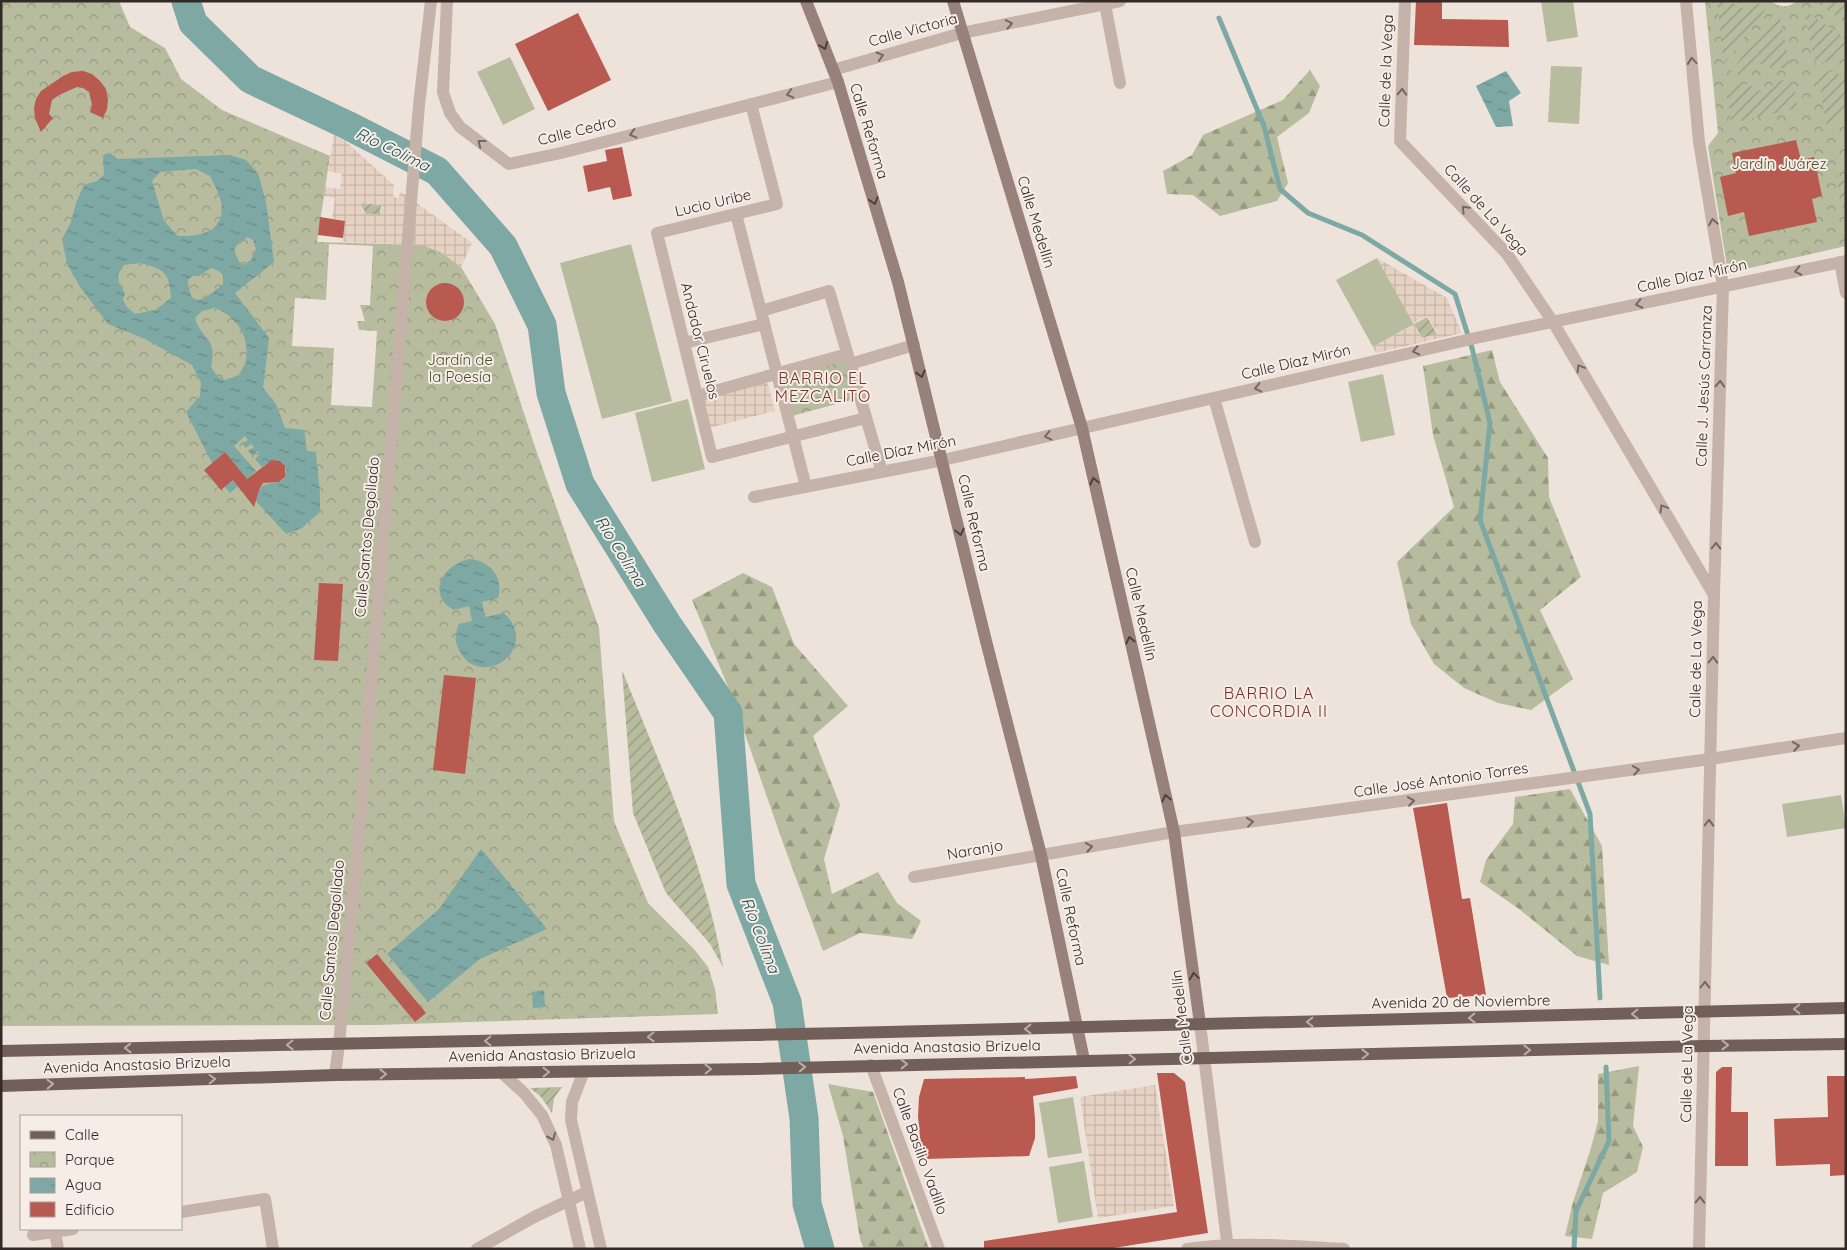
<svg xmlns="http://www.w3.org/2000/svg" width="1847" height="1250" font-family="Quicksand,sans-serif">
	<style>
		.forest { fill: url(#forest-firs) }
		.park { fill: url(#park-crowns); fill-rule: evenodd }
		.garden { fill: url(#garden-furrows) }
		.pitch { fill: #b6bc9d }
		.plaza { fill: url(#plaza-grid); fill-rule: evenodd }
		.water { fill: url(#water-ripples); fill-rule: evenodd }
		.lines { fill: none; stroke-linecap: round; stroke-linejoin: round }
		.stream { stroke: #7da8a4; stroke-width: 5 }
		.river { stroke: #7da8a4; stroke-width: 29 }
		.building { fill: #b85a4f }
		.street { stroke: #c5b2a8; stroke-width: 12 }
		.secondary { stroke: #98817a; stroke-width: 12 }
		.primary { stroke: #735f5a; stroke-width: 12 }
		.oneway { stroke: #756762 }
		.oneway2 { stroke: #4c403c }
		.oneway3 { stroke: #bcada8 }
		.labels { text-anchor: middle; stroke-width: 4; stroke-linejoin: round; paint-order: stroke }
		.street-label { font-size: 15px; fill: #332a28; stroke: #f7ede7 }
		.park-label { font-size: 15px; fill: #474e2e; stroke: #f7ede7 }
		.water-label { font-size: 16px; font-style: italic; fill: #22504c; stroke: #f7ede7 }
		.neighbourhood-label { font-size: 16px; letter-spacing: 1px; fill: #793229; stroke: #f7ede7 }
	</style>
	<defs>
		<pattern id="forest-firs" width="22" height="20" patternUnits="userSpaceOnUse" patternTransform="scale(1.25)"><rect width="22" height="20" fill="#b6bc9d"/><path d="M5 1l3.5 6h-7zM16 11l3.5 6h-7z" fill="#959980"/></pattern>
		<pattern id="park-crowns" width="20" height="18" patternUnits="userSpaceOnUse" patternTransform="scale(1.25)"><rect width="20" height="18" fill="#b6bc9d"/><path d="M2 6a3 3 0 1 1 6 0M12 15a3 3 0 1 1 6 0" fill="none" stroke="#959980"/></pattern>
		<pattern id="garden-furrows" width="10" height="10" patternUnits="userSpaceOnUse" patternTransform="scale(1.25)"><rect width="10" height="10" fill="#b6bc9d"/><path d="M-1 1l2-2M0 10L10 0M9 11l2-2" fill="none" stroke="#959980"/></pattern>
		<pattern id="plaza-grid" width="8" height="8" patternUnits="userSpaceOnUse" patternTransform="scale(1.25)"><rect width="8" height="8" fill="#e5d2c3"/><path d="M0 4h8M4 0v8" fill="none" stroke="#c5b4a8"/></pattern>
		<pattern id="water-ripples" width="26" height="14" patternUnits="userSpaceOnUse" patternTransform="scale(1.25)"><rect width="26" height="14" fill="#7da8a4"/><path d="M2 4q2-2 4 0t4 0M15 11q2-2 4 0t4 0" fill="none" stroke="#678986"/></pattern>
	</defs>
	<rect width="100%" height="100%" fill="#eee3db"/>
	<!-- forest -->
	<path class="forest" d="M1310,70L1320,86L1309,113L1277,137L1288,183L1277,201L1220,216L1193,195L1167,194L1163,171L1192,155L1203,135L1283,100Z
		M1492,350L1500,382L1548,458L1549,497L1581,577L1540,610L1573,679L1531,710L1498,703L1464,688L1434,664L1411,624L1397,562L1454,507L1433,435L1423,366Z
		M743,573L772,587L794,644L848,706L813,736L840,805L824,859L832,894L878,872L897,903L921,921L912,939L860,933L823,951L783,843L731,694L692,600Z
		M1570,789L1602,846L1609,965L1577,956L1519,909L1480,882L1486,860L1513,824L1515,797Z
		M1639,1066L1633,1126L1643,1147L1637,1172L1603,1193L1592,1239L1565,1236L1573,1202L1591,1148L1598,1121V1074Z
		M828,1084L873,1092L929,1249H864L860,1239L843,1136Z"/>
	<!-- park -->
	<path class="park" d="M1,1H119L130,27L165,48L181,79L222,110L330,156L317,242L423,245L441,252L461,267L495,324L534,444L599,628L614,821L648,903L694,949L708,967L715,989L718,1014L376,1025L1,1026ZM329,244L373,246L370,305H360L365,321H357L359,330L377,331L372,407L331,405L334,348L292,346L295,298L326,300Z
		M1705,1H1771C1780,8 1788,8 1797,1H1846V246L1728,273L1708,146L1718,133Z
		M845,360L855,399L792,416L782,377Z"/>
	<!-- garden -->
	<path class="garden" d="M1730,1C1737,10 1746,10 1753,1H1757L1765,10L1724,64L1717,2Z
		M1815,1H1846V23Z
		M1804,10L1846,39V51L1839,54L1834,61L1815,63Z
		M1772,15L1780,17L1790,67L1773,70C1765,61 1754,63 1748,73L1728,76Z
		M1835,71L1841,77L1846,78V105L1828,131L1817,73Z
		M1792,79L1798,108L1731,123L1727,87L1749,84C1758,94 1769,93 1775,81Z
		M1836,175L1846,182V224Z
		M362,203L381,205L380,215L366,214L362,207Z
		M1427,317L1437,334L1422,338L1414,324Z
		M622,670C661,767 705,864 723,967L710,944L666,893L633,813Z
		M562,1087L554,1098L552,1113L541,1097L530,1088Z"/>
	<!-- pitch -->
	<path class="pitch" d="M1541,1H1573L1578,37L1547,42Z
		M510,57L535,109L503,125L477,72Z
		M1551,66L1582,67L1579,124L1548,122Z
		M631,244L672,401L602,419L560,263Z
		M1377,258L1414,324L1373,347L1336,280Z
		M1383,374L1395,435L1361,442L1348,382Z
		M688,399L705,469L652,482L635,413Z
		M1841,795L1846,828L1787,837L1782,804Z
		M1073,1097L1082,1153L1048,1158L1039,1103Z
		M1084,1161L1093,1217L1058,1223L1049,1167Z"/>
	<!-- plaza -->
	<path class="plaza" d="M334,135L345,141L394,185L393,197L399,198L400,191L472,243L461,267L441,252L423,245L342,242L345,221L332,218L335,198L324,196L325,187L340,189L342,174L328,171ZM362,203L381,205L380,215L366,214L363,211Z
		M1377,258L1447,298L1462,333L1376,353L1373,347L1414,324L1422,338L1438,333L1427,316L1413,323Z
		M766,376L775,411L705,429L697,396Z
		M1155,1085L1174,1206L1098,1218L1080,1097Z"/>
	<!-- water -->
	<path class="water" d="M1506,71L1521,93L1509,101L1513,126L1496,127L1476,86Z
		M110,153L118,159L230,155L246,160L258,173L266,202L274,262L235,293L269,338L263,388L276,404L285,428L304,430L307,451L316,452L320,494V512L302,528L286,534L255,500C257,497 258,492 260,489C265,481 275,485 283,480L286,470C281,456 271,460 262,467L255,459L260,454L257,451L252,456L248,451L254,447L251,444L246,448L242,444L248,440L245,436L234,446L256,471L230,493L225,487L242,473L225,452L212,463L186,412L200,396L201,383L192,365L145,339L108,324L80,287L67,264L62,239L71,222L76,203L84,185L97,181L104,175L103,155ZM196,169L210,176C214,184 219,193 221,202C226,231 202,237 178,236L164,221L152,181L160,172ZM247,237L253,240L256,249L251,260L243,265L239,262L234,250L237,245ZM141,263C165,270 169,272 171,298L155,310L135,314L126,306L123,299L125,293L119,283L118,275L124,265ZM211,268L219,271L223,275V284C206,298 190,313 188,280L192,276H199ZM215,308C237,317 250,336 246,361C245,365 241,371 239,375L225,380L217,376L211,367C218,337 201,340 195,318L202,311Z
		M470,559C490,561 504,577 498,598L482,602L485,617L504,613C542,649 480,692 459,650C454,642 455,632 459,624L472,621L469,606L454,610C425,595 444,563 470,559Z
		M481,849L547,929L480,959L428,1002L387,954L439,909Z
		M544,990L545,1007L533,1008L532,992Z"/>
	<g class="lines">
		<!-- stream -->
		<path class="stream" d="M1219,18L1264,126L1280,189L1308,213L1362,235L1455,294L1472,348L1490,423L1480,520L1590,814L1600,998
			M1574,1249L1576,1211L1609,1141L1606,1067"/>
		<!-- river -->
		<path class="river" d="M186,1L193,23L250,79L347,125L437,171L503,246L542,325L551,393L580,484L667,624L728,713L741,884L787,1002L804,1118L807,1204L820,1249"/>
	</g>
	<!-- building -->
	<path class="building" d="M1416,1H1442V19L1508,20L1509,47L1414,45Z
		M578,13L611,80L548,111L515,44Z
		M83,71L92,74L100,81L106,89L108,99L107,109L103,118L90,112L92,105L89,92L83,88L77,87L59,95L52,100L49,114L53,118L41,132L35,118L34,108L36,99L41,91L63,76L72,72Z
		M1796,140L1801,160L1814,157L1822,196L1812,199L1817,222L1749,236L1744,212L1728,216L1720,177L1736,173L1732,153Z
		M622,147L632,196L613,200L610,187L588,192L583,166L607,161L605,150Z
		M320,217L345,221L343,238L318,235Z
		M426 302a19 19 0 1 1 38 0a19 19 0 1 1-38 0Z
		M225,452L247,479L272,460L280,461L285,466V477L279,482L263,483L259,490L254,507L233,480L221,490L204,470Z
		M319,583L343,584L338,661L314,660Z
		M444,675L476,678L465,774L433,770Z
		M1447,803L1462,899L1470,898L1486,995L1447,998L1413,808Z
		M377,954L426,1013L415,1022L366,963Z
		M1722,1067H1732L1731,1112H1748V1166H1715L1716,1072Z
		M1157,1073H1174L1185,1082L1208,1233L1107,1249H984V1241L1177,1212Z
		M1076,1076L1078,1088L1033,1096L1035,1119V1138L1029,1156L925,1159L920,1138L918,1116L919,1097L924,1079L1025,1077V1079Z
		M1827,1076H1846V1175L1830,1176V1164L1776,1166L1774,1119L1828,1117Z"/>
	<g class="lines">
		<!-- street -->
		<path class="street" d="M447,1L443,92L450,113L460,127L509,164L561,153L838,82
			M1405,1L1400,141L1507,254L1553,322L1714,595
			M1686,1L1699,142L1723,286L1714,595L1699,1249
			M1105,4L1120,83
			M833,70L962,33L1120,1
			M751,104L777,204L657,233L712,457L866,418
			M736,214L806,487
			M1840,262L1846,293
			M761,311L829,291L882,472
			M684,343L764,324
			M850,364L914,345
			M697,396L847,354
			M1214,398L1255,542
			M754,497L943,460L1480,337L1846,261
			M914,877L1174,832L1710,759L1846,738
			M1200,1024L1228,1249
			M871,1065L939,1249
			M584,1071L572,1102L571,1120L601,1249
			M501,1072L524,1093L542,1115L556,1145L580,1249
			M335,1075L339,1044L360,821L419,105L431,1
			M181,1212L265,1199L273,1249
			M55,1232L58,1249
			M33,1235L73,1229
			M477,1249L536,1216L587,1192
			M1187,1249C1239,1241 1291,1246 1344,1249"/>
		<!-- secondary -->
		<path class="secondary" d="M806,1L838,82L898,282L986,641L1041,855L1084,1060
			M953,1L1082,428L1174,832L1200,1024"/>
		<!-- primary -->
		<path class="primary" d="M1,1051L847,1033L1846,1008
			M1,1086L335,1075L753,1069L1704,1046L1846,1044"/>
	</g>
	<!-- one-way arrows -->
	<defs><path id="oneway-chevron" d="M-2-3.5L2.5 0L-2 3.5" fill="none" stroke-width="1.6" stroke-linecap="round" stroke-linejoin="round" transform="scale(1.25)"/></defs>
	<g class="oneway">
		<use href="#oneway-chevron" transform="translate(1009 24) rotate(-11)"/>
		<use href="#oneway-chevron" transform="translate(880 56) rotate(-16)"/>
		<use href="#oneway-chevron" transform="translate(1692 61) rotate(-95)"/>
		<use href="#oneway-chevron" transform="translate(1402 92) rotate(-88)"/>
		<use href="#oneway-chevron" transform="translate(790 94) rotate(166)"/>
		<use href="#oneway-chevron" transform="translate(633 134) rotate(166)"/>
		<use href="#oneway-chevron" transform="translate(481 143) rotate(-142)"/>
		<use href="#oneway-chevron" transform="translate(1465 209) rotate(-134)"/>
		<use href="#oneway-chevron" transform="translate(1713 222) rotate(-100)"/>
		<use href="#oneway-chevron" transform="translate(1798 271) rotate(168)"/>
		<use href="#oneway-chevron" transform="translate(1639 304) rotate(168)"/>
		<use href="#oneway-chevron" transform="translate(1416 351) rotate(167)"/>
		<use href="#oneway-chevron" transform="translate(1580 368) rotate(-121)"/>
		<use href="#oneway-chevron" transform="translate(1720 384) rotate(-88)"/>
		<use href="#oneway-chevron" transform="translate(1258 388) rotate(167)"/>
		<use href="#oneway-chevron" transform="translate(1048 436) rotate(167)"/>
		<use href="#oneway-chevron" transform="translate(1663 508) rotate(-121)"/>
		<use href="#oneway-chevron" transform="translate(1716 546) rotate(-88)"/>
		<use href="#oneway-chevron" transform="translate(1713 660) rotate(-89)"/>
		<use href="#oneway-chevron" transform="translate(1796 746) rotate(-9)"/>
		<use href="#oneway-chevron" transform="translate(1636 770) rotate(-8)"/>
		<use href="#oneway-chevron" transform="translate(1411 801) rotate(-8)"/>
		<use href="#oneway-chevron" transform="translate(1250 822) rotate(-7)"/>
		<use href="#oneway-chevron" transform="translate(1709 823) rotate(-89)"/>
		<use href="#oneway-chevron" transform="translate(1089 847) rotate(-10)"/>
		<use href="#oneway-chevron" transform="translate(1705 985) rotate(-89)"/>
		<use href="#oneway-chevron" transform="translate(552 1137) rotate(66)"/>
		<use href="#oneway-chevron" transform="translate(1700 1200) rotate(-89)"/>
	</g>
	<g class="oneway2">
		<use href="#oneway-chevron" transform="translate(824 46) rotate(68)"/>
		<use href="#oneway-chevron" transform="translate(874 201) rotate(73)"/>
		<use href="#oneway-chevron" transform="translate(921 374) rotate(76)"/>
		<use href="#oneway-chevron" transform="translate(1094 481) rotate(-103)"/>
		<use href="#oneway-chevron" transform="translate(960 532) rotate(77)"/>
		<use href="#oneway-chevron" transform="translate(1130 640) rotate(-103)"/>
		<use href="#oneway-chevron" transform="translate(1166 798) rotate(-103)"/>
		<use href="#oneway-chevron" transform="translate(1194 976) rotate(-98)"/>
	</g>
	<g class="oneway3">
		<use href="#oneway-chevron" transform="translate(1797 1009) rotate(179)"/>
		<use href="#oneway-chevron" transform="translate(1635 1014) rotate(179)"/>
		<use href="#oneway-chevron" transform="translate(1472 1018) rotate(179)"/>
		<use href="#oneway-chevron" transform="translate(1310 1022) rotate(179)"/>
		<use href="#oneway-chevron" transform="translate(1028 1029) rotate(179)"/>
		<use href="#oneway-chevron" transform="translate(651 1037) rotate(179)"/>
		<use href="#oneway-chevron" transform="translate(488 1041) rotate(179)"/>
		<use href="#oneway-chevron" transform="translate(290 1045) rotate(179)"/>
		<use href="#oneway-chevron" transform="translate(1725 1045)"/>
		<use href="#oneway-chevron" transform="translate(128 1048) rotate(179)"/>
		<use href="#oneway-chevron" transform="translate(1527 1050) rotate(-1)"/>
		<use href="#oneway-chevron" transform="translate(1365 1054) rotate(-1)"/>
		<use href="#oneway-chevron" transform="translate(1132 1059) rotate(-1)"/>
		<use href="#oneway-chevron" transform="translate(904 1064) rotate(-1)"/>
		<use href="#oneway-chevron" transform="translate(802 1067) rotate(-2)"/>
		<use href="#oneway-chevron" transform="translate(708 1069) rotate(-1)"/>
		<use href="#oneway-chevron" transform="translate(546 1072) rotate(-1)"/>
		<use href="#oneway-chevron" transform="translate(383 1074) rotate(-1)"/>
		<use href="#oneway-chevron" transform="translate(212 1079) rotate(-2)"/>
		<use href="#oneway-chevron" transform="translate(50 1084) rotate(-2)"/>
	</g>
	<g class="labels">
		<!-- street labels -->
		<g class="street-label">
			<text transform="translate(913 30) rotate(-15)" y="5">Calle Victoria</text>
			<text transform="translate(1386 71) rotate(-88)" y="5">Calle de la Vega</text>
			<text transform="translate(577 131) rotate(-14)" y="5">Calle Cedro</text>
			<text transform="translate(869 131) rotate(73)" y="5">Calle Reforma</text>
			<text transform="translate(713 203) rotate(-13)" y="5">Lucio Uribe</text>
			<text transform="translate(1486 210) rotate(48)" y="5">Calle de La Vega</text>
			<text transform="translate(1036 222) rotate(73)" y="5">Calle Medellín</text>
			<text transform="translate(1692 276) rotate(-12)" y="5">Calle Díaz Mirón</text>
			<text transform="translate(700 341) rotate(76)" y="5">Andador Ciruelos</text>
			<text transform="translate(1296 362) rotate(-13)" y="5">Calle Díaz Mirón</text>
			<text transform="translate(1704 386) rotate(-88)" y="5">Calle J. Jesús Carranza</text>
			<text transform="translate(901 451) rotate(-11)" y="5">Calle Díaz Mirón</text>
			<text transform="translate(974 523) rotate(77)" y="5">Calle Reforma</text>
			<text transform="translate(367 537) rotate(-85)" y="5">Calle Santos Degollado</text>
			<text transform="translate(1141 614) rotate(77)" y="5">Calle Medellín</text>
			<text transform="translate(1696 659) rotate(-89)" y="5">Calle de La Vega</text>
			<text transform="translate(1441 780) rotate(-8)" y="5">Calle José Antonio Torres</text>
			<text transform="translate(975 850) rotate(-10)" y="5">Naranjo</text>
			<text transform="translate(1071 917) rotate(78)" y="5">Calle Reforma</text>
			<text transform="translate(332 940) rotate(-85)" y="5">Calle Santos Degollado</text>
			<text transform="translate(1461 1002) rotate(-1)" y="5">Avenida 20 de Noviembre</text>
			<text transform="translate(1182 1017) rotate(-97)" y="5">Calle Medellín</text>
			<text transform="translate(947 1047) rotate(-1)" y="5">Avenida Anastasio Brizuela</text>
			<text transform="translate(542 1055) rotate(-1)" y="5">Avenida Anastasio Brizuela</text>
			<text transform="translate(1687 1064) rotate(-89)" y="5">Calle de La Vega</text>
			<text transform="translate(137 1065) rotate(-2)" y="5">Avenida Anastasio Brizuela</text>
			<text transform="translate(920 1151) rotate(70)" y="5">Calle Basilio Vadillo</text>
		</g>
		<!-- park labels -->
		<g class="park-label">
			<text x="1779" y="169">Jardín Juárez</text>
			<text x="460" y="365">Jardín de<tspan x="460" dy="17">la Poesía</tspan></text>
		</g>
		<!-- water labels -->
		<g class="water-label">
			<text transform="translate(393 149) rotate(26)" y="6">Río Colima</text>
			<text transform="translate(621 551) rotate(58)" y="6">Río Colima</text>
			<text transform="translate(761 935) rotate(69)" y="6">Río Colima</text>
		</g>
		<!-- neighbourhood labels -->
		<g class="neighbourhood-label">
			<text x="823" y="384">BARRIO EL<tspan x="823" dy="18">MEZCALITO</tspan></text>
			<text x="1269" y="699">BARRIO LA<tspan x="1269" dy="18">CONCORDIA II</tspan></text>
		</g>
	</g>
	<!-- border -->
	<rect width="1847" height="1250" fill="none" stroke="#332a28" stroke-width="5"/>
	<!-- legend -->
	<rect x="20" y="1115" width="162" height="115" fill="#f7ede7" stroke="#a99f9b"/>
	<rect x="30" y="1131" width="25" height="8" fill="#735f5a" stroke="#a99f9b"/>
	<text x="65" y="1140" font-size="15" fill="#332a28">Calle</text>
	<rect x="30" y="1152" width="25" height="15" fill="url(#park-crowns)" stroke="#a99f9b"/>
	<text x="65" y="1165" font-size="15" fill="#332a28">Parque</text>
	<rect x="30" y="1178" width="25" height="15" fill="url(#water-ripples)" stroke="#a99f9b"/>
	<text x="65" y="1190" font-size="15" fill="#332a28">Agua</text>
	<rect x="30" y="1202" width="25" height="15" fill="#b85a4f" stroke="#a99f9b"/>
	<text x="65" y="1215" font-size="15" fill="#332a28">Edificio</text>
</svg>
